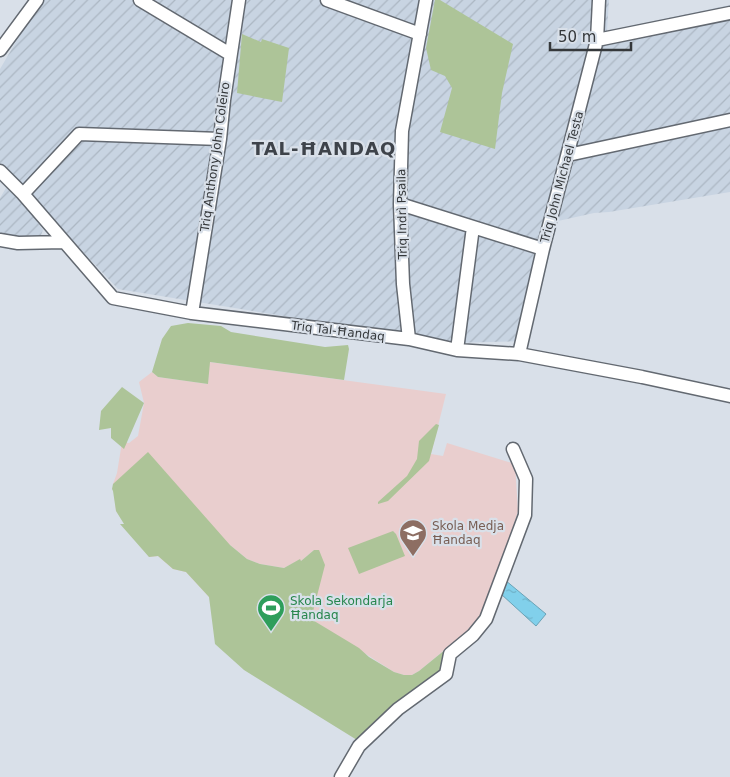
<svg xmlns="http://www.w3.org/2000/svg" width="730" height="777" font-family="'DejaVu Sans',sans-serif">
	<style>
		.industrial { fill: url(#industrial-furrows) }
		.education { fill: #e9cece }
		.grass { fill: #adc498 }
		.water { fill: url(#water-ripples); stroke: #6aa2b6 }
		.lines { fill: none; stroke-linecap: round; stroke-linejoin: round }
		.minor-casing { stroke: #636971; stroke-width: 15 }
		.minor { stroke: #fff; stroke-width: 12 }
		.labels { text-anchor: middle; stroke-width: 4.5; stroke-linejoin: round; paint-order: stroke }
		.street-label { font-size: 12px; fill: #35383b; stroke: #d9e0e9 }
		.education-label { font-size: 12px; fill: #785e54; stroke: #d9e0e9; text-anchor: start }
		.leisure-label { font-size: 12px; fill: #27864d; stroke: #d9e0e9; text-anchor: start }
		.district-label { font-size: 18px; font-weight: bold; letter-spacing: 1px; fill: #3e434a; stroke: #d9e0e9 }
	</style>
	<defs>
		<pattern id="industrial-furrows" width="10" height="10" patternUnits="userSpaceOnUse" patternTransform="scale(1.25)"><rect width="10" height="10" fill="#c8d4e2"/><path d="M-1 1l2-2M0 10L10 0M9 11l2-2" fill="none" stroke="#acb7c3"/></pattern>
		<pattern id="water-ripples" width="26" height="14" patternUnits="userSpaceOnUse" patternTransform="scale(1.25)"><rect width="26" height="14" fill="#81d0eb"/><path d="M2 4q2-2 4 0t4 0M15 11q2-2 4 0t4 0" fill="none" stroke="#70b3ca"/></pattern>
	</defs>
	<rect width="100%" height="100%" fill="#d9e0e9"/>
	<!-- industrial -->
	<path class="industrial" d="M36,0H609L607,31L730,5V192L609,212L594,213L558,221L527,341L449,343L118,289L0,164V69L20,35Z
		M6,188L24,203L43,230L41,235L32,239L0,237V198Z"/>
	<!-- education -->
	<path class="education" d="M209,362L446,394L431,454L443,456L447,443L515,464L518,511L492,592L480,616L465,633L419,671L412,675H404L394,672L311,619L313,610L314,550L301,561L299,560L284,568L260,564L247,559L230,545L209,597L186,572L173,569L158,556L149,557L116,511L113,484L117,473L122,442L129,443L138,436L144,403L139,382L152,372L158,377L208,384Z"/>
	<!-- grass -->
	<path class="grass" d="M435,0H440L513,44L502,93L495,149L440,132L452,88L445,76L431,70L426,48Z
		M242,34L261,42L262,39L289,48L282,102L237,93Z
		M188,323L221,326L231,332L325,347L348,345L349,349L344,380L210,362L208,384L158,377L152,372L162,339L171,326Z
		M122,387L144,403L124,449L111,438V428L99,430L101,411Z
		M436,424L439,425L429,461L388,501L378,504V502L407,476L417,459L419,441Z
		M148,452L230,545L247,559L260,564L284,568L300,559L301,561L314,550H319L325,565L311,619L359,648L369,657L394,672L404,675H412L419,671L446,649L442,674L420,689L357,740L244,670L215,644L209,597L186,572L173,569L158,556L149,557L120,524H124L116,511L113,491L112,489L113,484Z
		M393,531L396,534L405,556L359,574L348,548Z"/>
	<!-- water -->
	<path class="water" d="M505,580L546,614L536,626L501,594Z"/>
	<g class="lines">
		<!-- minor casing -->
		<g class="minor-casing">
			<path id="minor" d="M140,0L230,54
				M327,0L420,34
				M597,40L730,13
				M0,50L37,0
				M568,155L730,120
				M0,171L23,194L113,298L192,313L409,339L457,350L519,354L642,377L730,396
				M23,194L79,134L220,139
				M400,204L543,249
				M0,240L18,243L63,242
				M192,313L220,139L224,100L239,0
				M409,339L403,284L400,204L402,131L426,0
				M457,350L473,227
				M519,354L543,249L597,40L599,0
				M341,777L359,746L398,709L446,674L450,654L473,635L486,619L525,515L526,479L513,449"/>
		</g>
		<!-- minor -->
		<use href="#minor" class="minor"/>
	</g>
	<!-- icons -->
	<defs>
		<g id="school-pin" transform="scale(1.4375)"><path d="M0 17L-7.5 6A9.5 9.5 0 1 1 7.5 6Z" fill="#8d6e63" stroke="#d9e0e9"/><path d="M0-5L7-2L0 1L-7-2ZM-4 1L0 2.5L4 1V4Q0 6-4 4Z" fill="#fff"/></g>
		<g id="stadium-pin" transform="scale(1.4375)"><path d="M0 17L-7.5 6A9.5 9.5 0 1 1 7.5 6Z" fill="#2e9e5b" stroke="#d9e0e9"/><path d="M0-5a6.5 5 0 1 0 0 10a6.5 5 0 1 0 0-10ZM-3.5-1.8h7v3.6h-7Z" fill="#fff"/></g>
	</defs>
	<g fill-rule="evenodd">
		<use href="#school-pin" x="413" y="533"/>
		<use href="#stadium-pin" x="271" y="608"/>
	</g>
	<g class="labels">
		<!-- street labels -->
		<g class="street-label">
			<text transform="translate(215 157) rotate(-82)" y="4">Triq Anthony John Coleiro</text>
			<text transform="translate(562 177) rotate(-75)" y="4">Triq John Michael Testa</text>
			<text transform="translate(402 214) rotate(-91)" y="4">Triq Indrì Psaila</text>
			<text transform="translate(338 331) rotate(7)" y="4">Triq Tal-Ħandaq</text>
		</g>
		<!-- education labels -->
		<g class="education-label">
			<text x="432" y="530">Skola Medja<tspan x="432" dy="14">Ħandaq</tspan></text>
		</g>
		<!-- leisure labels -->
		<g class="leisure-label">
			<text x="290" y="605">Skola Sekondarja<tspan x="290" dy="14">Ħandaq</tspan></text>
		</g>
		<!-- district labels -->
		<g class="district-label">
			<text x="324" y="155">TAL-ĦANDAQ</text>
		</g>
	</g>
	<!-- scale -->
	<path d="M550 42v8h81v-8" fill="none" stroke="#35383b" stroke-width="2.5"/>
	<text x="558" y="42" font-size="15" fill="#35383b" stroke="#d9e0e9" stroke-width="4" paint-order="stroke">50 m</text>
</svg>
